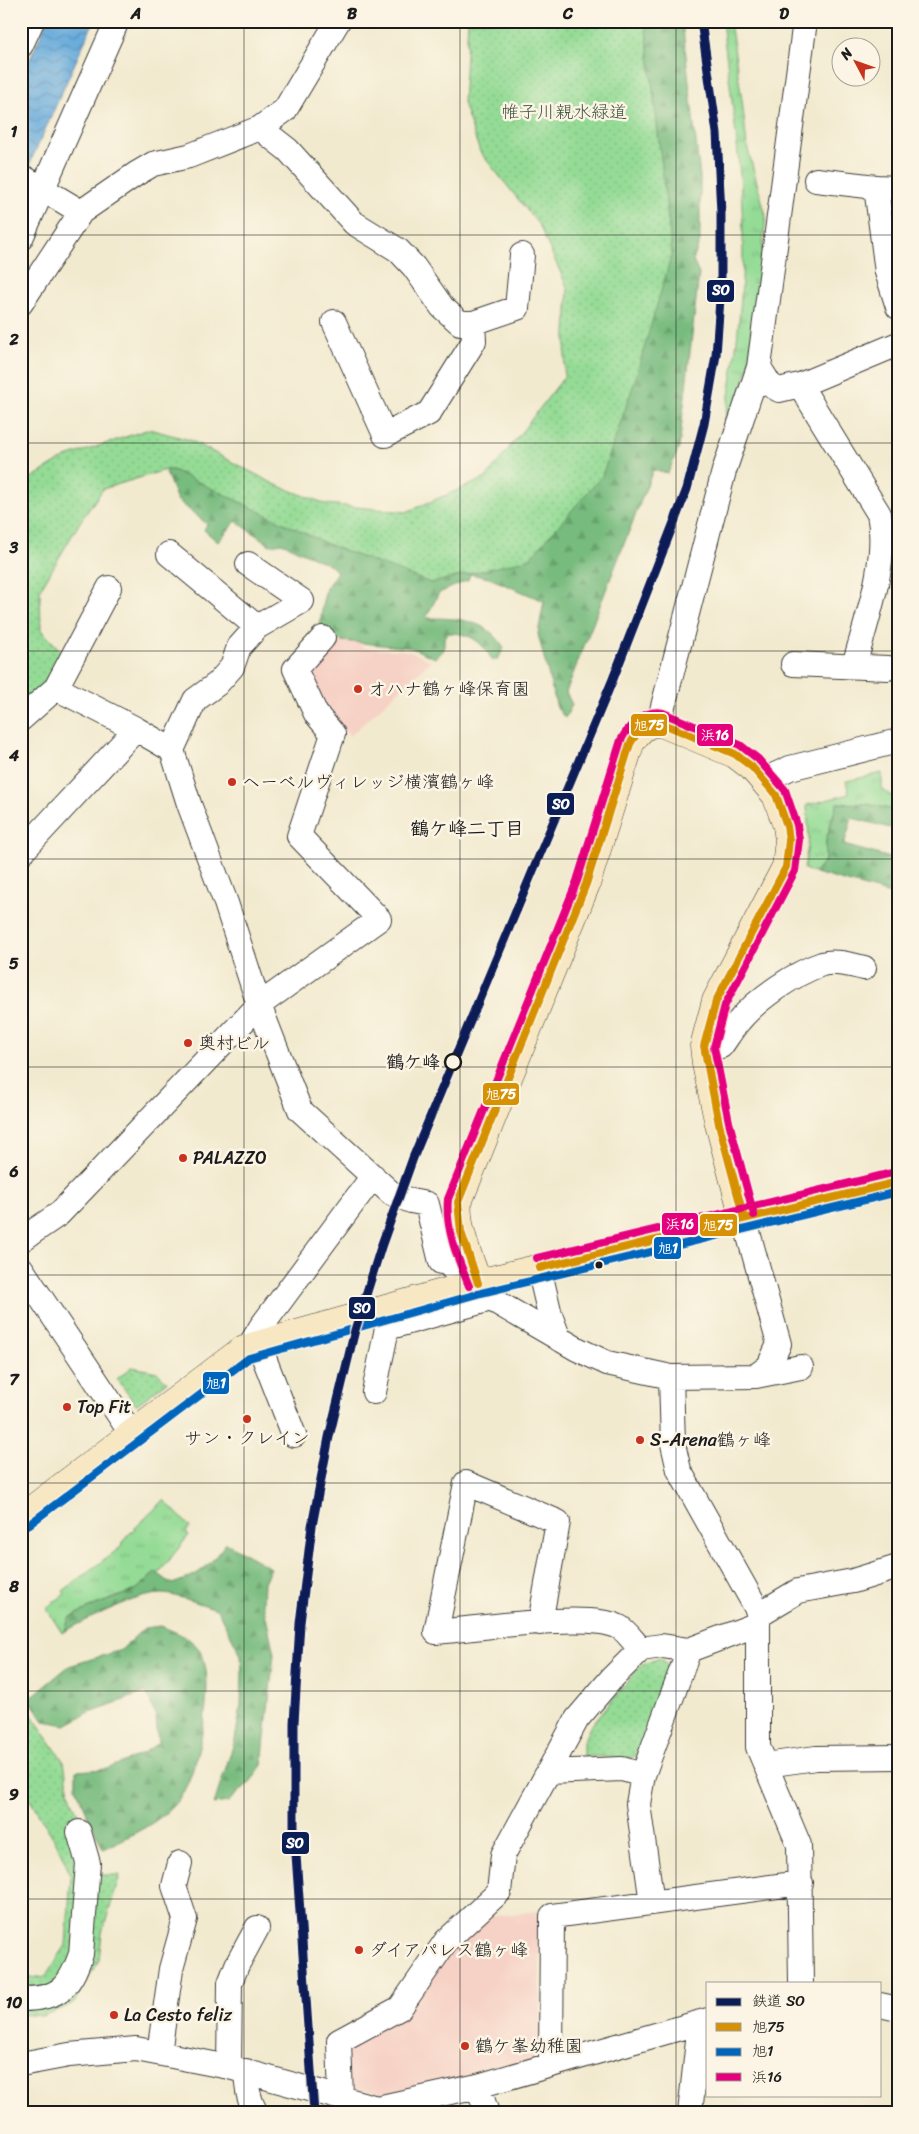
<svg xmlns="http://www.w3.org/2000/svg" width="919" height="2134" font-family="Sriracha,'Klee One',sans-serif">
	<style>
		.built { fill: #f6d1c5 }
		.grass { fill: url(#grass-tufts); stroke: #587c58 }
		.forest { fill: url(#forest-firs); stroke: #4a6c4d }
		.park { fill: url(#park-dots); stroke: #587c58 }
		.water { fill: url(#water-waves); stroke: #41637c }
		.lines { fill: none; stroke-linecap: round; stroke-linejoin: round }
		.street-casing { stroke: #3c3b37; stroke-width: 26 }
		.secondary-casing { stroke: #3c3b37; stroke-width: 29 }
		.street { stroke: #fff; stroke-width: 24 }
		.secondary { stroke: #f7e8c3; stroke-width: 28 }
		.bus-1-casing { stroke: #fcf5e5; stroke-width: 11 }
		.bus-2-casing { stroke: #fcf5e5; stroke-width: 11 }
		.bus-3-casing { stroke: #fcf5e5; stroke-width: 11 }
		.bus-1 { stroke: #d69104; stroke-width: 8 }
		.bus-2 { stroke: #0065bd; stroke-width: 8 }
		.bus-3 { stroke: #e5007d; stroke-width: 8 }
		.rail-1-casing { stroke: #fcf5e5; stroke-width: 12 }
		.rail-1 { stroke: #0c1e56; stroke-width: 9 }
		.grid { fill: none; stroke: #1c1c1c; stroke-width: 1; stroke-opacity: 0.55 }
		.poi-dot { fill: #c8321e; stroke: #fcf5e5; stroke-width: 2 }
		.stop-dot { fill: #fcf5e5; stroke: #1c1c1c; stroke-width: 2.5 }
		.bus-dot { fill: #1c1c1c; stroke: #fcf5e5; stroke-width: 2 }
		.labels { text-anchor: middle; stroke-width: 5; stroke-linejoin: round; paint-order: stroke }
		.park-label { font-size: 18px; fill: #405540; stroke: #fcf5e5 }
		.poi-label { font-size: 18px; fill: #1c1c1c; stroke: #fcf5e5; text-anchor: start }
		.stop-label { font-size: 18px; font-weight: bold; fill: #1c1c1c; stroke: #fcf5e5; text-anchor: end }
		.neighbourhood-label { font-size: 19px; font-weight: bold; fill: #1c1c1c; stroke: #fcf5e5 }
		.line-badge { stroke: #fcf5e5; stroke-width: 2 }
		.badge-label { font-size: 14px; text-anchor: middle; font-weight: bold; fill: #fff }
		.neatline { fill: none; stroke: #1c1c1c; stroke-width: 2 }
		.grid-label { font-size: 16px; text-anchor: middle; font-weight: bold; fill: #1c1c1c }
	</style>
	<defs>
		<pattern id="grass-tufts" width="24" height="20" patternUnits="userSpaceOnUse" patternTransform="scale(1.25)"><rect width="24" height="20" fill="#94db95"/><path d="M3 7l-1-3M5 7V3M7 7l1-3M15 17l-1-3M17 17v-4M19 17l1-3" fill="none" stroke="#7fbb80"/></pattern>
		<pattern id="forest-firs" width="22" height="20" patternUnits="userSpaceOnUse" patternTransform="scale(1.25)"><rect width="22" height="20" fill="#77bb7e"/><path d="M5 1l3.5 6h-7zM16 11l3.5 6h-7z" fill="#66a06c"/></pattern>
		<pattern id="park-dots" width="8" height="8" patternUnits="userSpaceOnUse" patternTransform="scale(1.25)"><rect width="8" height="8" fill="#94db95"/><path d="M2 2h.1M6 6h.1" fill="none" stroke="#7fbb80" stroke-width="1.8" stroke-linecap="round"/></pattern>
		<pattern id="water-waves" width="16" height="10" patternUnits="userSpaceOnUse" patternTransform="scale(1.25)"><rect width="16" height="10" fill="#66aadb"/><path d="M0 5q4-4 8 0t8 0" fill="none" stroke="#538ab1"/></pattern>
	</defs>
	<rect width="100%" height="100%" fill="#fcf5e5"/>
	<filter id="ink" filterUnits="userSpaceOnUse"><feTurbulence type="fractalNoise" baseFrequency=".02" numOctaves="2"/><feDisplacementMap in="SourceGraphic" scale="10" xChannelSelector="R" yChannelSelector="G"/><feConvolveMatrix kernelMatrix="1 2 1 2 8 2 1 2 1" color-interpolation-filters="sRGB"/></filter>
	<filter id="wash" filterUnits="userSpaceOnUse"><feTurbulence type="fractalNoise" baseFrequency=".0096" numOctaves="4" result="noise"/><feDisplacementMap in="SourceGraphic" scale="20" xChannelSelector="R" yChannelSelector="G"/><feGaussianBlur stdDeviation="1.12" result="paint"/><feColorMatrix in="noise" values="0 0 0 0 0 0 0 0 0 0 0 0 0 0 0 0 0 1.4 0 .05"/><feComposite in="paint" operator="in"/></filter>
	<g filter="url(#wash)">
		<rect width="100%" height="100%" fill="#f2eacf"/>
		<!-- built -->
		<path class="built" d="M344,627L364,648L410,651L431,661L350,736L325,711L304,667Z
			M539,1911L541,2063L387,2095L346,2086L342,2044L406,2008L449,1943L486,1917Z"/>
		<!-- grass -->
		<path class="grass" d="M722,21H730L742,100L747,146L766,216L749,365L716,467C733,382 747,293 742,206C739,144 729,83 722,21Z
			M882,773V789L891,796L898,794V811L867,804L837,803L826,840L825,861L815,873L804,869L809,839L807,805L849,794L846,781Z
			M164,1500L190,1527L186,1532L189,1535L158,1574L156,1573L136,1590L98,1604L69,1618L65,1631L62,1633L46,1608L65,1594L63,1591L121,1547L127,1536Z"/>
		<!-- forest -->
		<path class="forest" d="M645,21H682L700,177V241L693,261L699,274L679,448L668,473L653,470L566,692L572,705L565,718L557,708L538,634L544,601L489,578L470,574L468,580L439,593L426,618C457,618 488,619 504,648L498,659L492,660C482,641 470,633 448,633L444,639V650L435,658L412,648L342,641L324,634L320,627L323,601L326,588L337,572L330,565L282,543L270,545L236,521L218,542L204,530L207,524L177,500L165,470H173L431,583L672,254Z
			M837,803L867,804L898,811V830L852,818L844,845L898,860V896L815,873L825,861L826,840Z
			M226,1543L271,1568L264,1582L263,1603L274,1654L262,1765L251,1781L228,1802L214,1804L235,1740L241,1705L242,1673L241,1655L217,1609C203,1605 175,1594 162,1594C135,1594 89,1619 65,1631L69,1618L98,1604L136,1590L156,1572L172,1584C202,1574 207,1568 226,1543Z
			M161,1626C175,1632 190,1637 199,1649C218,1675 199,1770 181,1796C163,1822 131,1835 103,1849L76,1788V1771L107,1769L142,1754L158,1743L156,1717L146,1692L90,1712L66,1725L44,1721L29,1699L69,1666L121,1650L144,1628Z"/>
		<!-- park -->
		<path class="park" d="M468,21H645L672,254L633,386L602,476L529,559L431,583L332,546L173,470H165L103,489L80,522L40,590L41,630L62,652L54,678L21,706V484L66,457L149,429L190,440L274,484L326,504L406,512L486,478L564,377L568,289L539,225L480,152L463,103Z
			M132,1367L157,1372L167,1382L136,1405L117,1379Z
			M661,1658L671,1669L641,1753L630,1758L583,1756V1742L590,1727L642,1664Z
			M21,1699L64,1762L69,1792L98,1863L100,1875H120L102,1933L99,1960L73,2004L42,2016L21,2014V1979L46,1976L66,1945L71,1876L57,1844L30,1800L21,1793Z"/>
		<!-- water -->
		<path class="water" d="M47,21H94L21,183V79Z"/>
	</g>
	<g filter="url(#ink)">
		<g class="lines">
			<!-- street casing -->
			<g class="street-casing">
				<path id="street" d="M21,45L32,21
					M260,128L285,110L338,21
					M21,176L81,212L136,174L153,164L189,156L260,128L288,150L354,223L398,250L414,267L442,307L460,323H473L517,308L522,255
					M816,180L876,187
					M898,188L876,187L887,272L898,307
					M21,238L117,21
					M21,303L81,212
					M334,322L385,435L429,413L474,341L473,323
					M759,367L770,385L779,390L800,385L898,344
					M800,385L879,514C889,560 866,621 854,666
					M169,554L257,627
					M793,664L888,668
					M56,688L109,588
					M21,719L56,688L136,729L172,750L189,804L226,903L259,1005L300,1110L391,1193L411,1201L427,1204L441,1262L456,1259L452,1268
					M659,722L724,471L759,367L805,21
					M172,750L195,700L217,684L232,667L239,647L257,627L302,601L248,564
					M764,780L790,768L898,741
					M21,853L136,729
					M704,1046H721C727,1038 732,1029 739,1021C757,999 795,973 822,964C835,960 851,965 864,968
					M21,1240L59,1214L259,1005L379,919L299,836L333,734L316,714L295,669L323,638
					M21,1268L131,1433
					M539,1268L550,1315L559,1339
					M478,1283L491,1299L577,1349L607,1363L671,1377L756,1376L769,1366L779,1344L744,1218
					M259,1345L294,1435
					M249,1347L261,1327L373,1176
					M756,1376L801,1367
					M671,1377L673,1444L679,1470L758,1611V1747L799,1845L801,1983
					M374,1392L387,1328L491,1299
					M758,1615L798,1591L853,1581L898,1567
					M540,1623L558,1522L466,1483L436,1632C476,1629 588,1611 619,1627C627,1631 634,1643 641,1649
					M766,1765L816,1758L898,1757
					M548,1772L622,1769L643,1775
					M652,1903L638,1804L643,1775L689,1650L758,1624
					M21,1999C58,1999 69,1989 81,1954L88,1863L79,1832
					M880,2005L898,2009
					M159,2053L171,1969L185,1919L174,1886L180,1863
					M21,2064L69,2055L136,2049L229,2067L377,2108L478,2086L708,2020
					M551,2064L552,1916L801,1883
					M229,2067L230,1983L237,1965L257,1928
					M246,2071C247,2088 248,2099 256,2113
					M478,2086L487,2113
					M341,2097L339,2041L400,2008L446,1941L499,1892L503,1855L577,1719L612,1678L641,1649L662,1646L689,1650
					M690,2113L700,2022"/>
			</g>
			<!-- secondary casing -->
			<g class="secondary-casing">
				<path id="secondary" d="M478,1283C470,1261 455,1225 458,1202L586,884L630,744C637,732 645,723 659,722L735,754L752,767L776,795L787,826L789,840L786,867L716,1001L704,1046L706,1064L719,1124L744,1218
					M21,1518L244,1349L478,1283L898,1182"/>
			</g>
			<!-- street -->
			<use href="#street" class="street"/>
			<!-- secondary -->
			<use href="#secondary" class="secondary"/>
			<!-- bus-1 casing -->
			<g class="bus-1-casing">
				<path id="bus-1" d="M539,1268L898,1182
					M478,1283L461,1232L458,1202L586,884L630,744C637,732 645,724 659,722L735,754L752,767L776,795L787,826L789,840L786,867L716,1001L704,1046L719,1124L744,1218"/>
			</g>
			<!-- bus-2 casing -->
			<g class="bus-2-casing">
				<path id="bus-2" d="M27,1526L249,1358L481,1293L898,1192"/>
			</g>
			<!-- bus-3 casing -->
			<g class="bus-3-casing">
				<path id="bus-3" d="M537,1258L896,1172
					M469,1286C458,1259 445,1229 448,1199L577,881L621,740C629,725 644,709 663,713L740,745L758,759L785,790L797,825L799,840L795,871L725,1005L714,1047L729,1122L754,1215"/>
			</g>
			<!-- bus-1 -->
			<use href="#bus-1" class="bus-1"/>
			<!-- bus-2 -->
			<use href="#bus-2" class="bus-2"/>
			<!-- bus-3 -->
			<use href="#bus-3" class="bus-3"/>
			<!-- rail-1 casing -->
			<g class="rail-1-casing">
				<path id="rail-1" d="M314,2113L294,1826V1723L300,1623L312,1526L329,1437L355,1330L382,1244L413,1158L613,679L687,489L704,424L716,355L721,285V213L717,133L701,21"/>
			</g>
			<!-- rail-1 -->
			<use href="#rail-1" class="rail-1"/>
		</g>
	</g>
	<!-- grid -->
	<path class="grid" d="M244,21V2113M460,21V2113M676,21V2113M21,235H898M21,443H898M21,651H898M21,859H898M21,1067H898M21,1275H898M21,1483H898M21,1691H898M21,1899H898"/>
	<!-- markers -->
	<g class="poi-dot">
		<circle cx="358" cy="689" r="5"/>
		<circle cx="232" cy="782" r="5"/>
		<circle cx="188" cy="1043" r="5"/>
		<circle cx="183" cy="1158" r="5"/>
		<circle cx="67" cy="1407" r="5"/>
		<circle cx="247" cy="1419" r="5"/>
		<circle cx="640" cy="1440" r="5"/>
		<circle cx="359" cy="1950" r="5"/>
		<circle cx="114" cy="2015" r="5"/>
		<circle cx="465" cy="2046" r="5"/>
	</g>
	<circle class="stop-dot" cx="453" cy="1062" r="8"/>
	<circle class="bus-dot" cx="599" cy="1265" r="4.5"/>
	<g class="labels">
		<!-- park labels -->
		<g class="park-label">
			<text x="564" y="118">帷子川親水緑道</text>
		</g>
		<!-- poi labels -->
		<g class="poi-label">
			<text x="368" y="695">オハナ鶴ヶ峰保育園</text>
			<text x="242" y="788">ヘーベルヴィレッジ横濱鶴ヶ峰</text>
			<text x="198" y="1049">奥村ビル</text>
			<text x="193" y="1164">PALAZZO</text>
			<text x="77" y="1413">Top Fit</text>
			<text x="247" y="1444" text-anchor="middle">サン・クレイン</text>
			<text x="650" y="1446">S-Arena鶴ヶ峰</text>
			<text x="369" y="1956">ダイアパレス鶴ヶ峰</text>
			<text x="124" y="2021">La Cesto feliz</text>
			<text x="475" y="2052">鶴ケ峯幼稚園</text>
		</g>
		<!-- stop labels -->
		<g class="stop-label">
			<text x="440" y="1068">鶴ケ峰</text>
		</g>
		<!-- neighbourhood labels -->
		<g class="neighbourhood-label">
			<text x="467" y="835">鶴ケ峰二丁目</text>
		</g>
	</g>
	<g class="line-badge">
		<rect x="706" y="279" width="29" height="24" rx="5" fill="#0c1e56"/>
		<rect x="630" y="713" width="38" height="24" rx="5" fill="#d69104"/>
		<rect x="696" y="723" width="38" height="24" rx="5" fill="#e5007d"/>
		<rect x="546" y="792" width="29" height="24" rx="5" fill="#0c1e56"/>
		<rect x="482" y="1082" width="38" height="24" rx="5" fill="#d69104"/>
		<rect x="661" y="1212" width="38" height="24" rx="5" fill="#e5007d"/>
		<rect x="699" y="1213" width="39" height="24" rx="5" fill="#d69104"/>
		<rect x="653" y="1236" width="29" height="24" rx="5" fill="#0065bd"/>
		<rect x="348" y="1296" width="28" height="24" rx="5" fill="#0c1e56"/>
		<rect x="202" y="1371" width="28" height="24" rx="5" fill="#0065bd"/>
		<rect x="281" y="1831" width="29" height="24" rx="5" fill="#0c1e56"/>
	</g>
	<g class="badge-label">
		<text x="721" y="295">SO</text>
		<text x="649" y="730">旭75</text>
		<text x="715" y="740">浜16</text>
		<text x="561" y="809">SO</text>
		<text x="501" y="1099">旭75</text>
		<text x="680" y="1229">浜16</text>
		<text x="718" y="1230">旭75</text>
		<text x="668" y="1253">旭1</text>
		<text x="362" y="1313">SO</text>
		<text x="216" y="1388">旭1</text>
		<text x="295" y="1848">SO</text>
	</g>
	<!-- margin -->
	<rect width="919" height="2134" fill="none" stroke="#fcf5e5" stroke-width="55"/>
	<!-- legend -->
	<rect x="706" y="1982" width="175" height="115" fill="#fcf5e5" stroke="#a29e95"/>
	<rect x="716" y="1998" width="25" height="8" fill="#0c1e56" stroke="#a29e95"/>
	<text x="752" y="2006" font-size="15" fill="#1c1c1c">鉄道 SO</text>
	<rect x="716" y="2023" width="25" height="8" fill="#d69104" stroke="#a29e95"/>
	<text x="752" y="2032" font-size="15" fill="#1c1c1c">旭75</text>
	<rect x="716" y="2048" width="25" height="8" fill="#0065bd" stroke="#a29e95"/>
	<text x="752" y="2056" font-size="15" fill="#1c1c1c">旭1</text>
	<rect x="716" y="2073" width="25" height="8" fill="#e5007d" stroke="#a29e95"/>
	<text x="752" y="2082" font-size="15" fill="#1c1c1c">浜16</text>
	<!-- north arrow -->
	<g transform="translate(856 62) rotate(311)"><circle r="24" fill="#fcf5e5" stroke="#a29e95"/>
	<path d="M0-4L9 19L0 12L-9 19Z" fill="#c8321e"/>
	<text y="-8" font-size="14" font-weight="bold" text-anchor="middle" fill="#1c1c1c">N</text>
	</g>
	<rect x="28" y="28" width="864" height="2078" class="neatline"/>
	<g class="grid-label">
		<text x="136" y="19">A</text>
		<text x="352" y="19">B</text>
		<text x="568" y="19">C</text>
		<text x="784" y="19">D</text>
		<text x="14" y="137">1</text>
		<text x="14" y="345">2</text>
		<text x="14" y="553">3</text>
		<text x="14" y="761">4</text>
		<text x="14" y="969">5</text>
		<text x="14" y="1177">6</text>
		<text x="14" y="1385">7</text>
		<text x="14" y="1592">8</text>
		<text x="14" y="1800">9</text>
		<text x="14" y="2008">10</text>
	</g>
</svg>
